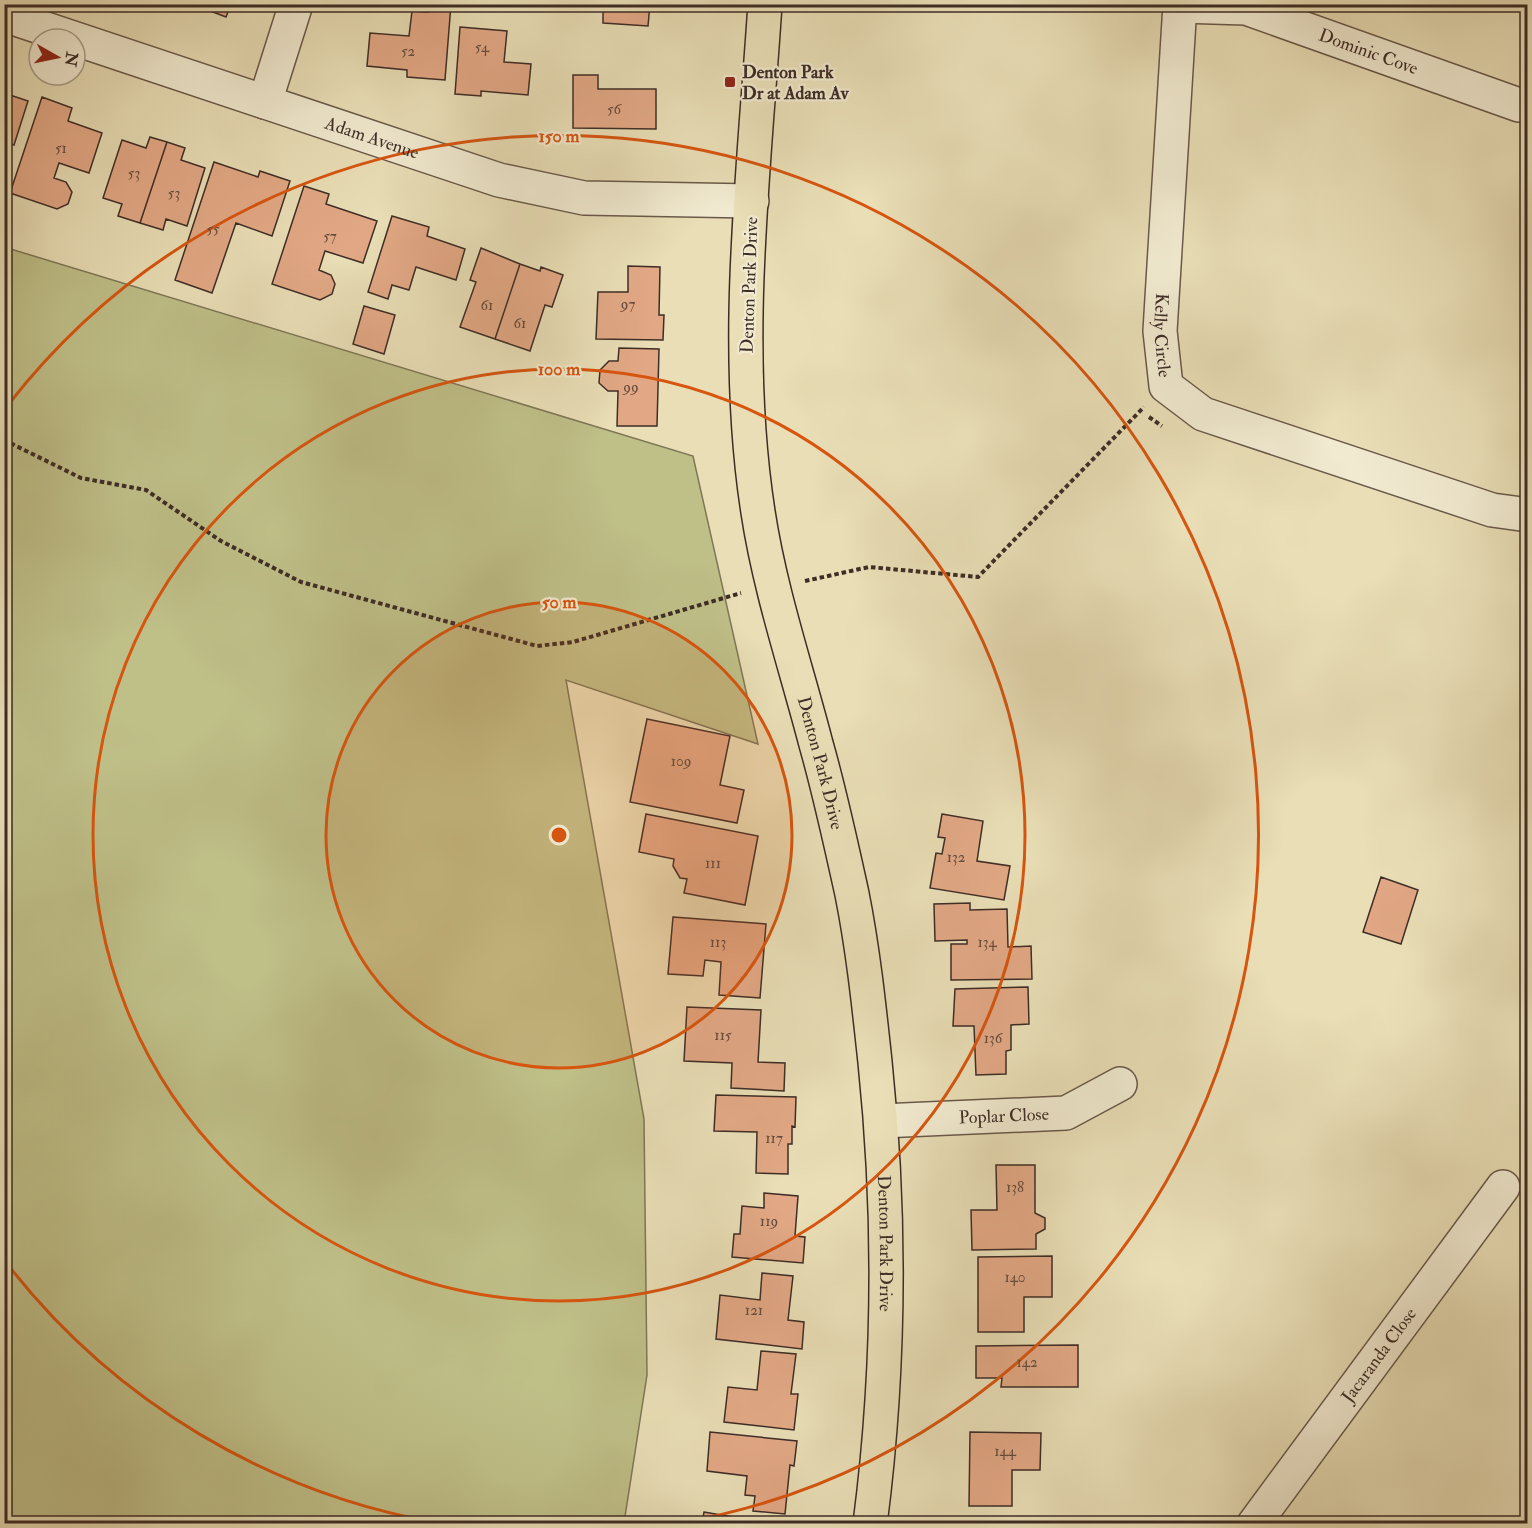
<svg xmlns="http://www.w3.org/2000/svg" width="1532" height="1528" font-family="'IM FELL Double Pica',serif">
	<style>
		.green { fill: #bfbf88; stroke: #7e7657; stroke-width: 1.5 }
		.building { fill: #e2a885; stroke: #3e2d26; stroke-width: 1.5 }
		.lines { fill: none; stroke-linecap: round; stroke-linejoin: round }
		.minor-casing { stroke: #69594a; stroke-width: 36 }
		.major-casing { stroke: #3e2d26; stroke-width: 36 }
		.path { stroke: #3e2d26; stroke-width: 4; stroke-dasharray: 4.5 3; stroke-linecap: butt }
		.minor { stroke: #f1ead0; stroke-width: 33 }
		.major { stroke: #e9deb6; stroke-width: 33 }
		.ring { fill: none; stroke: #d7550f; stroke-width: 3 }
		.poi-dot { fill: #8f2418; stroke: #f1ead0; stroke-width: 2 }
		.labels { text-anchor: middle; stroke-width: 4.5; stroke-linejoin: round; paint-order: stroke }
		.number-label { font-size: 15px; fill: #674c3e }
		.street-label { font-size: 18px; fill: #3e2d26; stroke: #f1ead0 }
		.poi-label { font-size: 18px; font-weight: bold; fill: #3e2d26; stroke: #f1ead0; text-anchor: start }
		.centre { fill: #d7550f; stroke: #f1ead0; stroke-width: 3 }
		.ring-label { font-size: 18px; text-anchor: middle; font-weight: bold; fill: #d7550f; stroke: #f1ead0; stroke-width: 4.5; stroke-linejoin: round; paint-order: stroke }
	</style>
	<rect width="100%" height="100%" fill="#e9deb6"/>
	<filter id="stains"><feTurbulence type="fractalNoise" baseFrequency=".00333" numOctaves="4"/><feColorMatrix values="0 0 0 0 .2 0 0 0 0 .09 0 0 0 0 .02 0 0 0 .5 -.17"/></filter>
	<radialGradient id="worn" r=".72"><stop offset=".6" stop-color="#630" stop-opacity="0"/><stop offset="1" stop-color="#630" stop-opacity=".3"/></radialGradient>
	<!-- green -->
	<path class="green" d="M4,247L693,456L758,744L566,680L644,1119L647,1375L624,1523H5Z"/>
	<!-- building -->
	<path class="building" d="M192,4H231L226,17Z
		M429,4H451L445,80L407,77V70L367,66L370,33L409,36L412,11L428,12Z
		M603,4H650L648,26L603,23Z
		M460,27L507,31L504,62L531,64L528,95L481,91V96L455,94Z
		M573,75H598V89H656V129L573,128Z
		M4,93L28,101L14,145L4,142Z
		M42,97L72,108L68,121L102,133L89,173L59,163L54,178L66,182L72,192L68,204L57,209L10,193Z
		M150,137L167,142L140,223L118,216L122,204L103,198L122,140L146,148Z
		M167,142L185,148L181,160L205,168L187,226L166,219L163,230L140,223Z
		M214,162L258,177L260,171L290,181L272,236L236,223L212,293L175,280Z
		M304,186L329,194L326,204L377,221L363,263L325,251L319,270L331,275L335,284L332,294L320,300L272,284Z
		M392,216L429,227L427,236L465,249L456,280L416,267L409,290L392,285L388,299L368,292Z
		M481,248L520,264L495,339L460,327L476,282L470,280Z
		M520,264L540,271L541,267L563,275L552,307L545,305L530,351L495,339Z
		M628,266L660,267L659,315H664L663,340L596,339L598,292H628Z
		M364,306L395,315L384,354L353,344Z
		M619,348L659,349L657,426H617L618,391H608L599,383L600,370L609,361H618Z
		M647,719L730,736L720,785L744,790L737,823L630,802Z
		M646,814L758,836L745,905L684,893L687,879L680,878L673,866L674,859L639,852Z
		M942,814L983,821L977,861L1010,866L1004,900L930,888L936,853L942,854L945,838L938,837Z
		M1381,877L1418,890L1401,944L1363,932Z
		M970,903V910L1007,909L1008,947L1031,946L1032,979L951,980V944H967V940L935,941L934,904Z
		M673,917L766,924L760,998L719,995L721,962L705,960L703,976L668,974Z
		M1028,987L1029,1024L1011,1025V1050L1006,1051V1074L976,1075L974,1026H953L955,989Z
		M687,1007L761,1010L758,1062L785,1063L784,1091L731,1088L732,1063L684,1061Z
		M716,1095L796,1097L795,1127L792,1126V1144H788V1174L756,1173L757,1132L714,1131Z
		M996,1165H1035V1213L1045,1218V1229L1036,1234V1249L972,1250L971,1210H997Z
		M764,1193L798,1196L795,1236L805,1237L803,1263L732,1257L734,1234H740L742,1206L764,1208Z
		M1052,1256V1297H1024V1332H978V1257Z
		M762,1273L793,1276L788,1320L804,1322L802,1349L716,1339L720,1295L760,1300Z
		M1078,1345V1387H1001L1002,1378H976V1346Z
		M761,1351L796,1354L791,1394H798L794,1430L724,1422L728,1387L757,1390Z
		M710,1432L797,1441L794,1466L790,1465L785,1514L753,1511L755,1496L745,1495L747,1476L707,1471Z
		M970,1432L1041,1433L1040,1470H1012V1506H969Z
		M704,1512L773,1524H702Z"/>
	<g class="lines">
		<!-- minor casing -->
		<g class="minor-casing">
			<g id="minor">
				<path id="s1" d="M1180,4L1160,331L1166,386L1203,414L1492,510L1528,515"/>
				<path id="s2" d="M1180,6L1246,8L1519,105"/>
				<path id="s3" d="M4,15L499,180L584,198L752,201"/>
				<path d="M265,102L296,4"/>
				<path id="s4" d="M881,1121L1066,1113L1120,1084"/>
				<path id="s5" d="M1254,1524L1503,1187"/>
			</g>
		</g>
		<!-- major casing -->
		<g class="major-casing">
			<g id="major">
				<path id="s6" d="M765,4C754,173 732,345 758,512C770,591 796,667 816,744C830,793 841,844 852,894C863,949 869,1006 875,1062C891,1216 890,1370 870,1524"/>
			</g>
		</g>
		<!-- path -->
		<path class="path" d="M1149,417L1162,426
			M4,440L81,478L146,490L221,541L301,582L537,646L573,642L741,593
			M805,581L869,567L978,577L1144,407"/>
		<!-- minor -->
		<use href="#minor" class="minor"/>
		<!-- major -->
		<use href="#major" class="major"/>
	</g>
	<!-- distance rings -->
	<circle cx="559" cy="835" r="233" fill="#d7550f" fill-opacity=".12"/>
	<g class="ring">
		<circle cx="559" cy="835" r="233"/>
		<circle cx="559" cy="835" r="466"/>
		<path d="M438 1523A699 699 0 0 1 8 1265M8 405A699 699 0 1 1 680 1523"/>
	</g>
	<!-- markers -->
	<rect class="poi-dot" x="724" y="76" width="12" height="12" rx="3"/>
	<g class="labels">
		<!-- number labels -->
		<g class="number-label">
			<text x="482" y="52">54</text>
			<text x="408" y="56">52</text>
			<text x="614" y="114">56</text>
			<text x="61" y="153">51</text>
			<text x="134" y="178">53</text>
			<text x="174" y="198">53</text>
			<text x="213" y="234">55</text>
			<text x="330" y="241">57</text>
			<text x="628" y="309">97</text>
			<text x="487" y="310">61</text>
			<text x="520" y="328">61</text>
			<text x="631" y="392">99</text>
			<text x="681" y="766">109</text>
			<text x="956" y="862">132</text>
			<text x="713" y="868">111</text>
			<text x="718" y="947">113</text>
			<text x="987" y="947">134</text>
			<text x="723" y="1040">115</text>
			<text x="993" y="1043">136</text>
			<text x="774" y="1143">117</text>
			<text x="1015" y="1192">138</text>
			<text x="769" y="1226">119</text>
			<text x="1015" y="1282">140</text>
			<text x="754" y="1315">121</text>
			<text x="1027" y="1367">142</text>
			<text x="1005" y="1456">144</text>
		</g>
		<!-- street labels -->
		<g class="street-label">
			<text dy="6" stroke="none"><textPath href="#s2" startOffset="196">Dominic Cove</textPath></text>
			<text dy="6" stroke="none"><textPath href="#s3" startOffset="388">Adam Avenue</textPath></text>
			<text transform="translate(749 285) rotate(-88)" y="6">Denton Park Drive</text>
			<text dy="6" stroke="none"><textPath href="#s1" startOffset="332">Kelly Circle</textPath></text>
			<text dy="6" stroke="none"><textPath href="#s6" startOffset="768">Denton Park Drive</textPath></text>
			<text dy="6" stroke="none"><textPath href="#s4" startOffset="123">Poplar Close</textPath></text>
			<text dy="6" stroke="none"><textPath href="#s6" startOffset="1254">Denton Park Drive</textPath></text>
			<text dy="6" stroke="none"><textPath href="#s5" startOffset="210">Jacaranda Close</textPath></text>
		</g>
		<!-- poi labels -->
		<g class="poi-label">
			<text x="742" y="78">Denton Park<tspan x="742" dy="21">Dr at Adam Av</tspan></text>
		</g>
	</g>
	<circle cx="559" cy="835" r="9" class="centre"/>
	<g class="ring-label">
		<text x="559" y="142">150 m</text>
		<text x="559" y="375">100 m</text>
		<text x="559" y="608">50 m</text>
	</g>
	<!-- margin -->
	<rect width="1532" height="1528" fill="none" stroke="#e9deb6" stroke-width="24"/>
	<rect x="6" y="6" width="1520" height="1516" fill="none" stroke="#3e2d26" stroke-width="3"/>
	<rect x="12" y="12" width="1508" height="1504" fill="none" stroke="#3e2d26" stroke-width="1.5"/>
	<!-- north arrow -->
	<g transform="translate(57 57) rotate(99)"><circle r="28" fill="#f1ead0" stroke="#a99e8c" stroke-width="1.5"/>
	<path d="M0-4.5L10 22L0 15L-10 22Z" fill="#8f2418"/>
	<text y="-9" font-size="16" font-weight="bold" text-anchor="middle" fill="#3e2d26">N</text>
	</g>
	<rect width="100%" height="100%" filter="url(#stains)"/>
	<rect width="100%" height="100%" fill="url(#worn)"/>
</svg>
